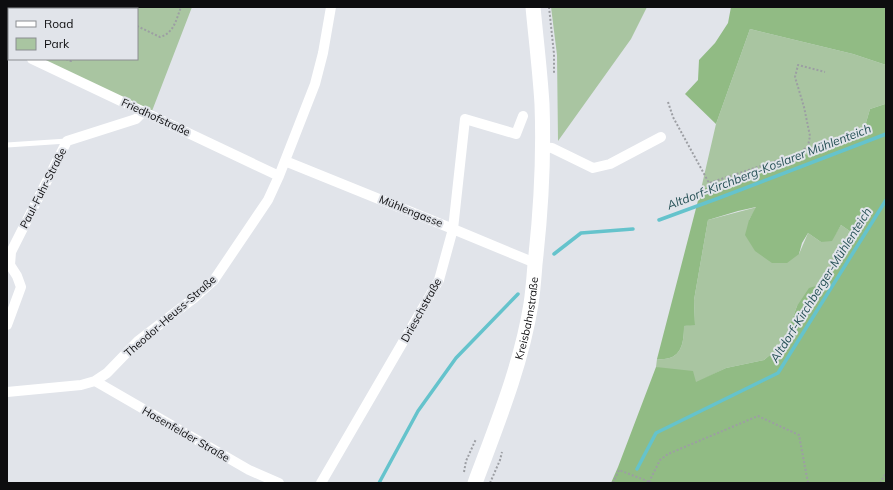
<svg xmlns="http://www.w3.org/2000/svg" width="893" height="490" font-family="Mulish,sans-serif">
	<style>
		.green { fill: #a9c5a1 }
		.forest { fill: #91bb84 }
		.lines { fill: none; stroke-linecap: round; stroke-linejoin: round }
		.stream { stroke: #65c3cc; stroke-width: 3.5 }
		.path { stroke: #9c9ea3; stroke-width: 2; stroke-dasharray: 2 2; stroke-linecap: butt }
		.lane { stroke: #fff; stroke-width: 5 }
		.street { stroke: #fff; stroke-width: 10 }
		.secondary { stroke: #fff; stroke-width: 15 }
		.labels { text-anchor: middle; stroke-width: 4; stroke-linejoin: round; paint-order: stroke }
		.street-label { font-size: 11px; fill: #0d0d0f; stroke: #e1e4ea }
		.water-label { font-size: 12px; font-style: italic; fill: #275156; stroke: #e1e4ea }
	</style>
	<rect width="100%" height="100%" fill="#e1e4ea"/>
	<!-- green -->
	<path class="green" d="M7,7H192L152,111L39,59H137V9H9V45L7,44Z
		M551,7H647L631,39L558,141L557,55Z
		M750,29L853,54L886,65V105L885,104L870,109L863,133C809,154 756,174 701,189L716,124Z
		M757,207L749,220L799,254L808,233L821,242L836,233L841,225L854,234L833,261L830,283L797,306L783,344L764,360L726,368L696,383L656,367L657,359C680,361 684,346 684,326L695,324L694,300L708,220Z"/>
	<!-- forest -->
	<path class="forest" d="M731,7H886V65L853,54L750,29L716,124L685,94L698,80L699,60L715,43L728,23Z
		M885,104L886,483H611L618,467L656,367L693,371L696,382L726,368L764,360L783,344L797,306L809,288L830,282L833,261L854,234L841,225L832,241L821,242L808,233L802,243L799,254L787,263H772L755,251L745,235L749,220L756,207L738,211L708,220L694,300L695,325L684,326C684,346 680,361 657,359L701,189C756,174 809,154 863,133L870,109Z"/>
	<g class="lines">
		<!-- stream -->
		<path class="stream" d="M659,220L719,198L886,134
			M554,254L581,233L633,229
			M637,469L656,433L778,373L886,200
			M379,483L418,411L456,358L518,294"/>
		<!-- path -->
		<path class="path" d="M58,7L62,9
			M83,7L87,9
			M99,7L101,9
			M549,7L554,54V74
			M129,9L130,7
			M137,26L160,37C174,33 176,20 181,7
			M7,31L9,32
			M66,59L71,61L72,59
			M668,102L673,117L709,183L800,153L808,146L810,136L804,107L795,77L798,65L825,72
			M464,472L466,461L476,439
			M649,482L660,460L668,454L758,416L799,435L808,483
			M490,483L500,460L502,452
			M613,483L619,470L652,483
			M880,483L886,473"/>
		<!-- lane -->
		<path class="lane" d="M7,145L67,141"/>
		<!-- street -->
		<path class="street" d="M7,47L9,48
			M32,59L279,176
			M542,147L552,148L593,168L610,164L661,137
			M285,161L453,229L535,263
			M7,325L21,287L17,276L10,265L11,252L67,141L136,119L144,111
			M95,381L249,470L279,483
			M7,392L81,385L95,381L107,373L138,341L194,298L214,280L268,200L279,176L315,84L323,53L331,7
			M321,483L439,280L453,229L465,119L516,134L523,116"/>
		<!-- secondary -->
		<path class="secondary" id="s1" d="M475,483C497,424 521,366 531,304C533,291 534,277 535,264C541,211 544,157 542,104C540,71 536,39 533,7"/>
	</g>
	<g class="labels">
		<!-- street labels -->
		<g class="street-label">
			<text transform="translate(156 117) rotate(25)" y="4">Friedhofstraße</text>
			<text transform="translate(43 188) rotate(-63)" y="4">Paul-Fuhr-Straße</text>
			<text transform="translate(411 211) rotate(22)" y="4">Mühlengasse</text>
			<text transform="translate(421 310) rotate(-61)" y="4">Drieschstraße</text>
			<text transform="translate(170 316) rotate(-41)" y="4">Theodor-Heuss-Straße</text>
			<text dy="4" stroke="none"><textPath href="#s1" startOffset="173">Kreisbahnstraße</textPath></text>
			<text transform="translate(186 434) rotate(30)" y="4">Hasenfelder Straße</text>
		</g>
		<!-- water labels -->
		<g class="water-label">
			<text transform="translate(769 167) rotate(-21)" y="4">Altdorf-Kirchberg-Koslarer Mühlenteich</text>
			<text transform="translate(821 285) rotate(-58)" y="4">Altdorf-Kirchberger-Mühlenteich</text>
		</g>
	</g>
	<!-- border -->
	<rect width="893" height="490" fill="none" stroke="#0d0d0f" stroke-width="16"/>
	<!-- legend -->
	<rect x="8" y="8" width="130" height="52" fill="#e1e4ea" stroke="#8c8e92"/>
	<rect x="16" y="21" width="20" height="6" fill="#ffffff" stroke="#8c8e92"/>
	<text x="44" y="28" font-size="12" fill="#0d0d0f">Road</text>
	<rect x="16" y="38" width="20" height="12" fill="#a9c5a1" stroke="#8c8e92"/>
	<text x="44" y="48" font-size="12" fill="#0d0d0f">Park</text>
</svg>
